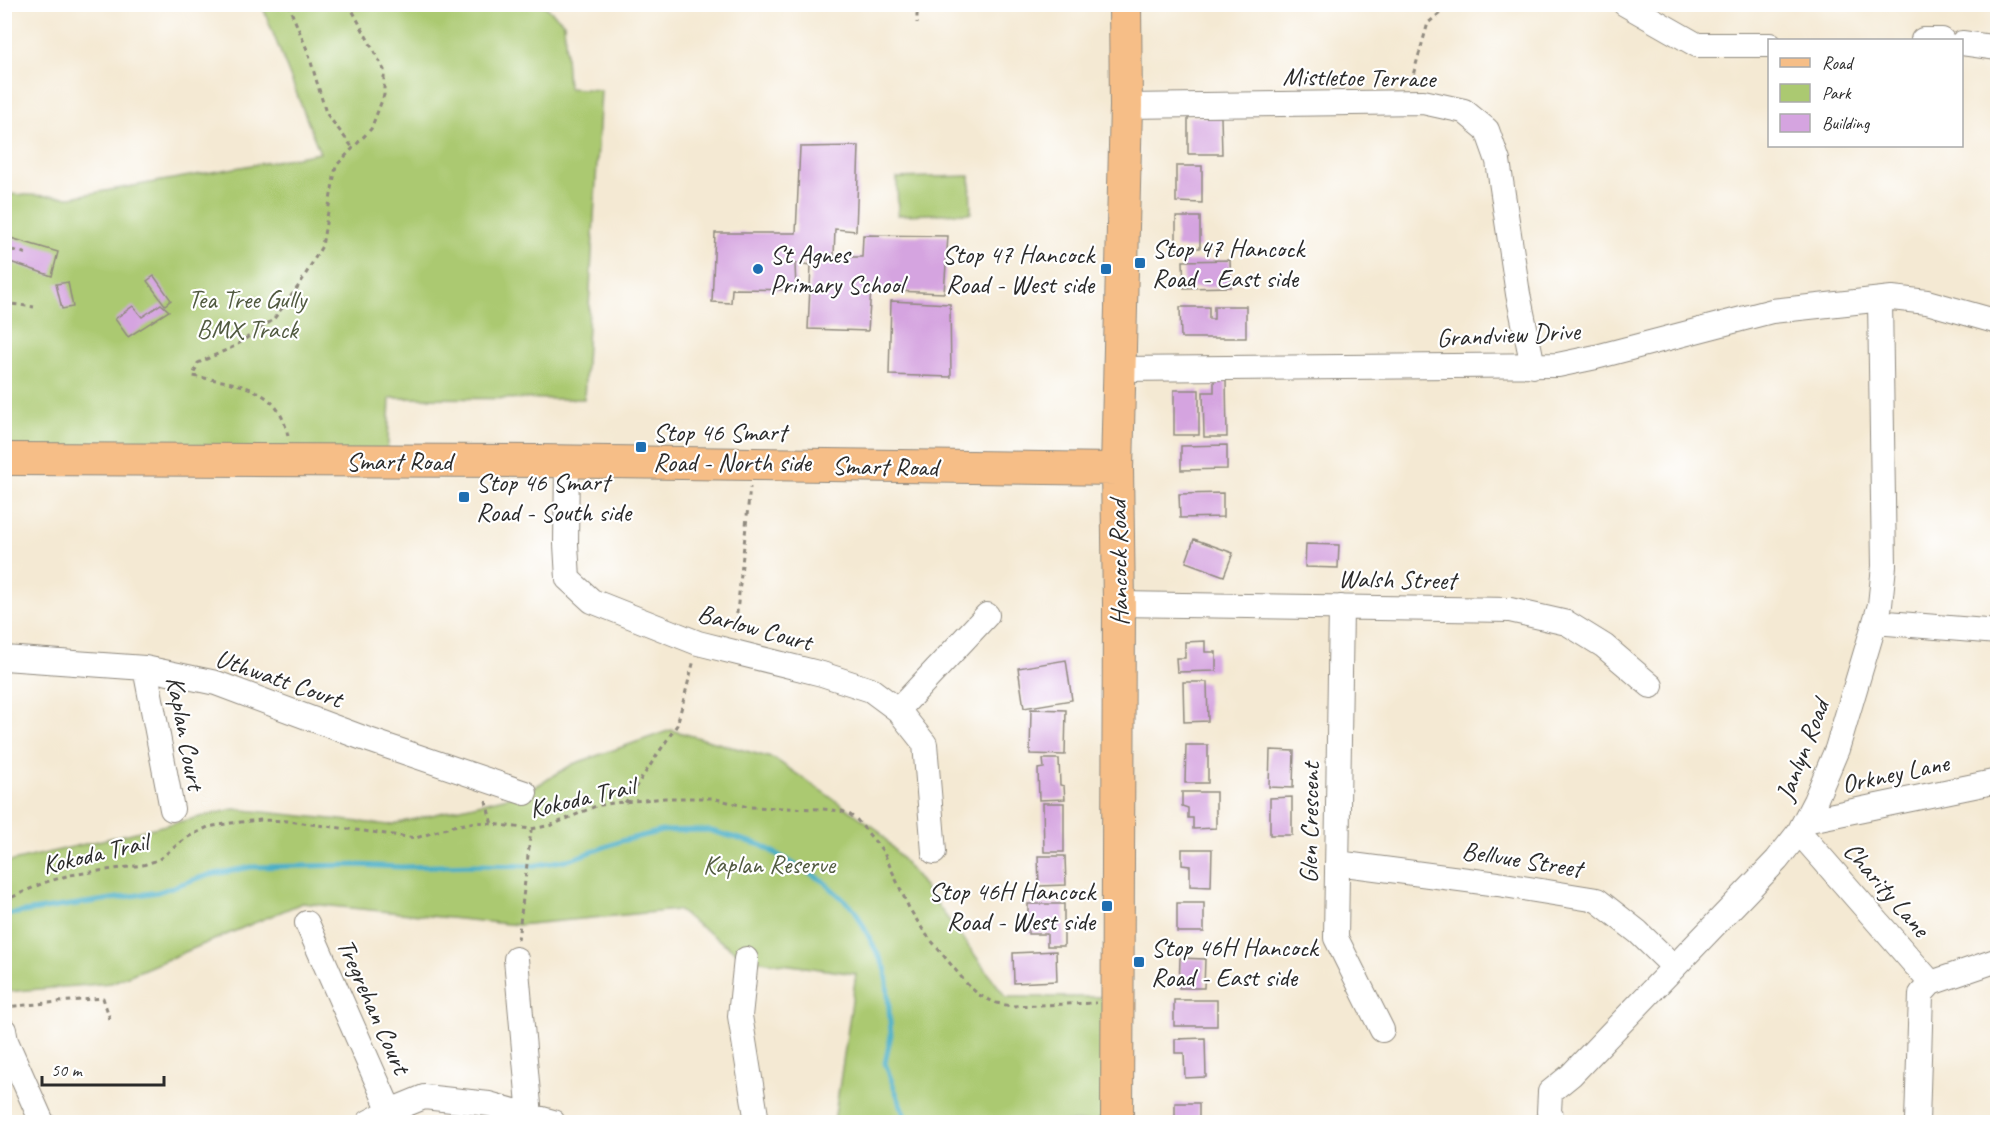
<svg xmlns="http://www.w3.org/2000/svg" width="2002" height="1127" font-family="Caveat,sans-serif">
	<style>
		.green { fill: #abc971; stroke: #6b7a4e; stroke-width: 1.5 }
		.lines { fill: none; stroke-linecap: round; stroke-linejoin: round }
		.stream { stroke: #48afc7; stroke-width: 5 }
		.building { fill: #d5a4e0 }
		.minor-casing { stroke: #908a7f; stroke-width: 26 }
		.major-casing { stroke: #908a7f; stroke-width: 34 }
		.path { stroke: #908a7f; stroke-width: 3; stroke-dasharray: 4.5 4.5; stroke-linecap: butt }
		.minor { stroke: #fff; stroke-width: 24 }
		.major { stroke: #f6be87; stroke-width: 32 }
		.poi-dot { fill: #1f6fb2; stroke: #fff; stroke-width: 2 }
		.labels { text-anchor: middle; stroke-width: 4.5; stroke-linejoin: round; paint-order: stroke }
		.street-label { font-size: 26px; fill: #2b2b2b; stroke: #fff }
		.poi-label { font-size: 26px; fill: #2b2b2b; stroke: #fff; text-anchor: start }
		.park-label { font-size: 26px; fill: #515a40; stroke: #fff }
	</style>
	<rect width="100%" height="100%" fill="#fff"/>
	<filter id="ink" filterUnits="userSpaceOnUse"><feTurbulence type="fractalNoise" baseFrequency=".0167" numOctaves="2"/><feDisplacementMap in="SourceGraphic" scale="12" xChannelSelector="R" yChannelSelector="G"/><feConvolveMatrix kernelMatrix="1 2 1 2 8 2 1 2 1" color-interpolation-filters="sRGB"/></filter>
	<filter id="wash" filterUnits="userSpaceOnUse"><feTurbulence type="fractalNoise" baseFrequency=".008" numOctaves="4" result="noise"/><feDisplacementMap in="SourceGraphic" scale="24" xChannelSelector="R" yChannelSelector="G"/><feGaussianBlur stdDeviation="1.35" result="paint"/><feColorMatrix in="noise" values="0 0 0 0 0 0 0 0 0 0 0 0 0 0 0 0 0 1.4 0 .05"/><feComposite in="paint" operator="in"/></filter>
	<g filter="url(#wash)">
		<rect width="100%" height="100%" fill="#f4e9d3"/>
		<!-- green -->
		<path class="green" d="M262,5H544L564,23L568,88L601,90L584,399L390,398L387,461L5,459V194L71,197L320,153Z
			M970,176L971,213L898,215L897,178Z
			M671,730L775,759L878,830L916,876L1006,997H1117V1122H834L856,974L746,959L677,910L518,925L302,903L111,983L5,992L4,863L234,809L389,825L525,793L573,764Z"/>
		<g class="lines">
			<!-- stream -->
			<path class="stream" d="M4,915L158,892L205,876L251,867L357,865L401,867L476,865L532,866L572,859L621,841L662,831L708,830L761,845L823,881L855,910L886,970L891,1035L885,1063L907,1122"/>
		</g>
		<g id="blocks">
			<!-- building -->
			<path class="building" d="M1188,117H1221L1222,154H1188Z
				M859,146L856,231L835,229L834,257H862L863,235L948,236L944,293L871,290L868,331L808,329L811,265L795,263L796,290L732,289L731,303L712,302L715,233H796L800,147Z
				M1176,166H1202V203L1176,202Z
				M1176,217H1200V248H1176Z
				M4,236L58,252L52,276L4,260Z
				M1230,260L1231,287L1184,288L1183,261Z
				M154,276L171,300L165,305L147,281Z
				M68,282L73,307L62,309L56,284Z
				M891,301L950,304L951,377L889,375Z
				M161,304L169,311L128,337L115,319L133,306L142,317Z
				M1214,306H1246V338H1181L1180,307H1209V319H1214Z
				M1214,379H1226L1227,437H1204L1203,392H1214Z
				M1174,390H1199V435H1174Z
				M1227,445V469L1181,470V446Z
				M1223,493V517L1180,518L1179,494Z
				M1194,539L1233,553L1224,576L1186,562Z
				M1306,544L1339,545L1338,568L1305,567Z
				M1205,641V652H1216V671L1177,672L1176,658H1185V642Z
				M1066,660L1072,700L1024,708L1018,668Z
				M1183,682H1207L1208,721L1184,722Z
				M1031,709L1066,710L1065,755L1030,754Z
				M1186,745H1208V783H1185Z
				M1270,750L1294,751L1293,788L1269,787Z
				M1043,759H1059L1060,785L1064,786L1065,799L1039,800L1038,769L1044,768Z
				M1182,792H1216V828L1193,829V818H1188V808L1182,806Z
				M1292,797V835H1270V798Z
				M1043,803H1064V852H1044Z
				M1182,849H1212L1211,887L1190,886V866L1182,865Z
				M1038,856H1065L1066,885L1039,886Z
				M1177,903H1204V932H1177Z
				M1028,904H1064V946H1047V934H1028Z
				M1056,951L1057,981L1014,983L1013,953Z
				M1180,958L1205,959L1204,988H1179Z
				M1174,1000H1217V1026H1174Z
				M1205,1038L1206,1077L1185,1078L1184,1053H1175V1039Z
				M1175,1103H1199V1122H1175Z"/>
		</g>
	</g>
	<g filter="url(#ink)">
		<use href="#blocks" fill-opacity="0" stroke="#908a7f" stroke-width="1.5"/>
		<g class="lines">
			<!-- minor casing -->
			<g class="minor-casing">
				<path id="minor" d="M1625,4L1697,45H1770
					M1923,40H1942
					M1962,43L1998,48
					M1126,106L1423,102L1464,111L1487,130L1498,161L1518,294L1533,366
					M1119,369L1558,365L1596,357L1772,311L1892,298L1927,302L1998,322
					M567,462L566,544L568,579L592,601L698,643L822,674L871,690L898,710L925,744L934,852
					M1119,604L1510,610L1567,623L1604,646L1651,686
					M1341,607L1336,938L1382,1030
					M1875,622L1998,632
					M4,658L145,668L216,683L363,738L525,793
					M145,668L172,809
					M898,710L987,615
					M1805,821L1998,781
					M1799,832L1931,983
					M1337,863L1498,884L1597,900L1638,932L1674,967
					M307,923L390,1111
					M516,959L530,1116
					M746,959L740,1016L757,1122
					M4,1030L6,1041L42,1122
					M369,1122L390,1111L424,1097L489,1104L553,1122
					M1554,1122L1549,1112L1550,1092L1571,1075L1777,860L1799,832L1815,801L1837,749L1880,605L1884,566L1880,300
					M1917,1122L1921,994L1931,983L1998,960"/>
			</g>
			<!-- major casing -->
			<g class="major-casing">
				<path id="major" d="M4,459L538,461L1117,469
					M1117,1122L1119,604L1117,469L1126,106L1125,4"/>
			</g>
			<!-- path -->
			<path class="path" d="M288,4L308,52L326,113L353,148
				M917,4V23
				M1411,82L1428,23L1451,4
				M4,248L28,254
				M4,303L34,307
				M288,436C278,385 236,384 193,376L198,363L235,346L273,320L300,284L322,246L336,166L371,129L384,95V70L349,4
				M735,632L750,487
				M486,801L492,825
				M625,803L677,725L694,660
				M4,901L43,883L70,875L143,865L158,860L186,838L208,827L231,823L261,820L288,821L416,838L453,826L477,822L531,829L552,825L596,806L613,803L665,798H712L748,807L822,809L841,811L849,814L857,820L883,851L909,908L925,933L967,984L979,995L996,1003L1011,1006L1096,1003
				M518,940L531,830
				M4,1007L103,998L110,1019"/>
			<!-- minor -->
			<use href="#minor" class="minor"/>
			<!-- major -->
			<use href="#major" class="major"/>
		</g>
	</g>
	<!-- markers -->
	<g class="poi-dot">
		<rect x="1134" y="257" width="12" height="12" rx="3"/>
		<circle cx="758" cy="269" r="6"/>
		<rect x="1100" y="263" width="12" height="12" rx="3"/>
		<rect x="635" y="441" width="12" height="12" rx="3"/>
		<rect x="458" y="491" width="12" height="12" rx="3"/>
		<rect x="1101" y="900" width="12" height="12" rx="3"/>
		<rect x="1133" y="956" width="12" height="12" rx="3"/>
	</g>
	<g class="labels">
		<!-- street labels -->
		<g class="street-label">
			<text transform="translate(1359 77) rotate(1)" y="9">Mistletoe Terrace</text>
			<text transform="translate(1508 334) rotate(-3)" y="9">Grandview Drive</text>
			<text x="399" y="470">Smart Road</text>
			<text transform="translate(885 466) rotate(1)" y="9">Smart Road</text>
			<text transform="translate(1118 563) rotate(-91)" y="9">Hancock Road</text>
			<text transform="translate(1397 579) rotate(1)" y="9">Walsh Street</text>
			<text transform="translate(755 627) rotate(15)" y="9">Barlow Court</text>
			<text transform="translate(279 678) rotate(19)" y="9">Uthwatt Court</text>
			<text transform="translate(186 733) rotate(79)" y="9">Kaplan Court</text>
			<text transform="translate(1802 750) rotate(-69)" y="9">Janlyn Road</text>
			<text transform="translate(1895 773) rotate(-12)" y="9">Orkney Lane</text>
			<text transform="translate(582 797) rotate(-13)" y="9">Kokoda Trail</text>
			<text transform="translate(1309 823) rotate(-89)" y="9">Glen Crescent</text>
			<text transform="translate(95 853) rotate(-13)" y="9">Kokoda Trail</text>
			<text transform="translate(1522 859) rotate(9)" y="9">Bellvue Street</text>
			<text transform="translate(1887 889) rotate(49)" y="9">Charity Lane</text>
			<text transform="translate(374 1006) rotate(66)" y="9">Tregrehan Court</text>
		</g>
		<!-- poi labels -->
		<g class="poi-label">
			<text x="1152" y="257">Stop 47 Hancock<tspan x="1152" dy="30">Road - East side</tspan></text>
			<text x="770" y="263">St Agnes<tspan x="770" dy="30">Primary School</tspan></text>
			<text x="1094" y="263" text-anchor="end">Stop 47 Hancock<tspan x="1094" dy="30">Road - West side</tspan></text>
			<text x="653" y="441">Stop 46 Smart<tspan x="653" dy="30">Road - North side</tspan></text>
			<text x="476" y="491">Stop 46 Smart<tspan x="476" dy="30">Road - South side</tspan></text>
			<text x="1095" y="900" text-anchor="end">Stop 46H Hancock<tspan x="1095" dy="30">Road - West side</tspan></text>
			<text x="1151" y="956">Stop 46H Hancock<tspan x="1151" dy="30">Road - East side</tspan></text>
		</g>
		<!-- park labels -->
		<g class="park-label">
			<text x="247" y="308">Tea Tree Gully<tspan x="247" dy="30">BMX Track</tspan></text>
			<text x="769" y="873">Kaplan Reserve</text>
		</g>
	</g>
	<!-- margin -->
	<rect width="2002" height="1127" fill="none" stroke="#fff" stroke-width="24"/>
	<!-- legend -->
	<rect x="1768" y="39" width="195" height="108" fill="#ffffff" stroke="#aaaaaa" stroke-width="1.5"/>
	<rect x="1780" y="58" width="30" height="9" fill="#f6be87" stroke="#aaaaaa" stroke-width="1.5"/>
	<text x="1822" y="69" font-size="18" fill="#2b2b2b">Road</text>
	<rect x="1780" y="84" width="30" height="18" fill="#abc971" stroke="#aaaaaa" stroke-width="1.5"/>
	<text x="1822" y="99" font-size="18" fill="#2b2b2b">Park</text>
	<rect x="1780" y="114" width="30" height="18" fill="#d5a4e0" stroke="#aaaaaa" stroke-width="1.5"/>
	<text x="1822" y="129" font-size="18" fill="#2b2b2b">Building</text>
	<!-- scale -->
	<path d="M42 1076v9h122v-9" fill="none" stroke="#2b2b2b" stroke-width="3"/>
	<text x="51" y="1076" font-size="18" fill="#2b2b2b" stroke="#ffffff" stroke-width="4.5" paint-order="stroke">50 m</text>
</svg>
